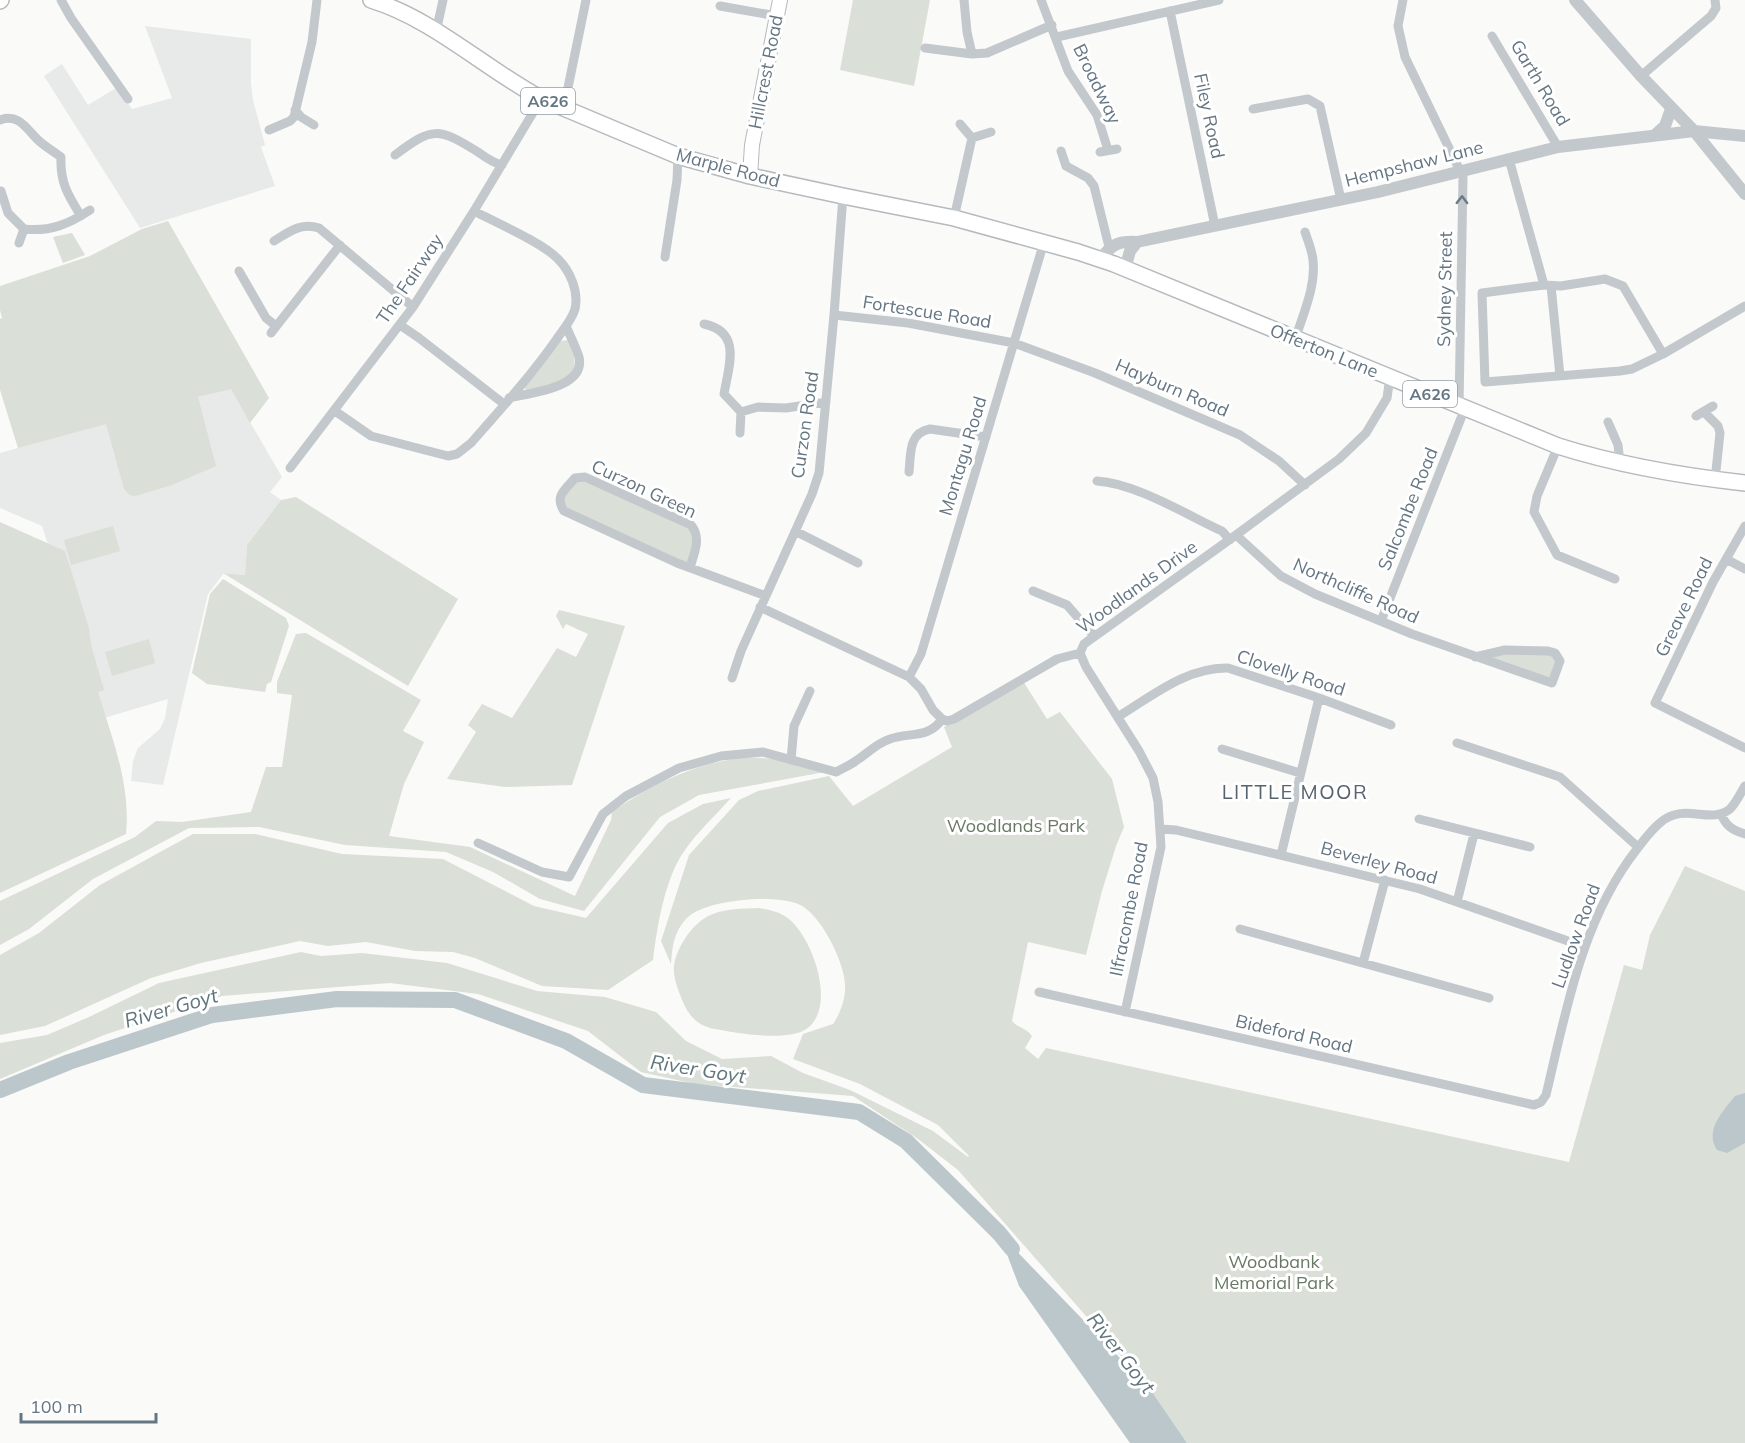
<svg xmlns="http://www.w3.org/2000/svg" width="1745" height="1443" font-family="Mulish,sans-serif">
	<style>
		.built { fill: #e8e9e9 }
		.green { fill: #dadfd7 }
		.water { fill: #bbc7cb }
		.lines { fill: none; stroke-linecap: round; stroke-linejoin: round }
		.river { stroke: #bbc7cb; stroke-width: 16 }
		.secondary-casing { stroke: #b3babf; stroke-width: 16 }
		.primary-casing { stroke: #b5babe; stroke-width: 18 }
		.minor { stroke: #c3c8cc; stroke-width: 9 }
		.tertiary { stroke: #c3c8cc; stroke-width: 12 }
		.secondary { stroke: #fff; stroke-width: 14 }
		.primary { stroke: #fff; stroke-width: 15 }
		.oneway { stroke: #6a7a87 }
		.labels { text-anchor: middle; stroke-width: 6; stroke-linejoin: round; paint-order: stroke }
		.shield { fill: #fff; stroke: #939fa8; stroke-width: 1.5 }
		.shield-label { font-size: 16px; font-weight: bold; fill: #657683 }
		.street-label { font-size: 18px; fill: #657683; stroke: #fff }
		.park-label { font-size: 18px; fill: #687a64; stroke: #fff }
		.neighbourhood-label { font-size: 20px; letter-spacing: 1.5px; fill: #57646e; stroke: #fff }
		.water-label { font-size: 20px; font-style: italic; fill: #60757c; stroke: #fff }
	</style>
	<rect width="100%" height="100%" fill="#fafaf8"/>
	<!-- built -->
	<path class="built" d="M145,26L251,39V83L253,100L265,145L261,147L275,186L140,228L44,76L62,64L88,105L116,88L132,109L172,98Z
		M227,389H231L282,477L270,492L281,500L247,545L245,575L224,573L208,594L163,785L131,781L133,761L138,748L160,729L165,718L168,699L104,718L42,526L0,508V453Z"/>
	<!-- green -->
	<path class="green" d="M853,0H930L914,86L840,70Z
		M168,221L269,398L250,423L231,389L198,397L216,466L172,485L135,496L130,495L124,489L106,424L18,448L0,390V319L2,318L0,310V286L90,256L142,229Z
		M72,233L85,255L63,263L53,237Z
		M569,340C587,382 559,382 526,391L524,385L560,341Z
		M579,476L696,531L690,568L564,511L559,497Z
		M296,497L458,599L408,686L223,573L245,575L247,545L281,500Z
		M0,522L65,551L89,628L91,645L104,690L98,692C112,738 131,785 126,834L0,893Z
		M113,526L120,551L71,565L64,540Z
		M223,579L286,618L289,626L271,682L267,684L265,692L207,684L192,673L210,594Z
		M559,610L625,626L572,785L505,787L447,779L476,732L468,725L482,704L512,718L557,648L576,657L588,634L566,624L563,629L556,616Z
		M306,633L421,700L403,731L424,742L404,784L389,836L470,847L575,896L611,820L612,812C652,784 711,754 762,758C782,759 805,768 825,772L699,795L660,817L584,911L540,899L493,872L446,852L345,845L259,827L189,828L93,879L29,929L0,945V901L135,837L156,821L182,822L251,812L266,767H282L292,695L277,693V682L296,634Z
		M149,639L155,663L112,676L105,652Z
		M1505,650L1548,651L1559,658L1555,679L1483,660Z
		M1023,681L1047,719L1060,712L1112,779L1124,827L1116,846L1102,891L1086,955L1028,942L1012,1021C1018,1028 1026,1028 1032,1036L1025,1048L1038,1059L1046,1048L1569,1162L1624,965L1642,970L1650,935L1685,866L1745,891V1443H1187L1150,1389L958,1170L918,1139L853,1096L695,1084L641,1072L588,1031L478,994L390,983L222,996L104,1035L0,1079V1043L47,1035L89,1017L159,983L301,952L321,956L362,953L447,963L537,991L605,997L656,1012L686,1041L722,1059L771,1056L803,1073L850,1090L933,1131L968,1157L969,1156L938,1125L860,1084L793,1059L803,1034L833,1024C840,1014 846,998 845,985C845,963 820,912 798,904C775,894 706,899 687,918C674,931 672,947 671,964L661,941L689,855L739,800L758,791L829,776L853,806L952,747L944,727Z
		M731,798C716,815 698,831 685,850C665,877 657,927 653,960L608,990L542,986L475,958L453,952L415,951L366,942L328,946L300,941L201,963L151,978L45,1026L0,1035V955L39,933L100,885L193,834H255L342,854L443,859L534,906L586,918L668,823L703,804Z
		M759,908C770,910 780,912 789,919C812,938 836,1003 809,1027C791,1043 737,1033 715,1029C693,1025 686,1011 679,992C676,984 673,975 674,966C676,950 689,929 702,920C718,908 740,909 759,908Z"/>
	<!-- water -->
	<path class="water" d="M1745,1093V1143L1727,1153L1717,1150C1704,1131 1723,1111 1735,1096Z
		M999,1233L1150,1389L1187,1443H1130L1019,1286Z"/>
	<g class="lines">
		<!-- river -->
		<path class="river" d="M0,1090L69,1062L212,1015L337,999L455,1000L566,1041L643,1085L859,1112L906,1141L999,1233L1012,1249"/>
		<!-- secondary casing -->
		<g class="secondary-casing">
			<path id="secondary" d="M750,176L752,145L780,0"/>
		</g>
		<!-- primary casing -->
		<g class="primary-casing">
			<path id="primary" d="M371,0C433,19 483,67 540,98L678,156L750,176L843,196L954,218L1078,252L1114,264L1558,446C1618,465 1682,476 1745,483
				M0,1L1,0"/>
		</g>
		<!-- minor -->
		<path class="minor" d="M61,0L71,18L128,99
			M964,0L967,32L972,54
			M1041,0L1068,71L1097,115L1108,150
			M1403,0L1398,26L1405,57L1463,177L1459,406
			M720,6L777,16
			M1170,11L1215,226
			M436,32L443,0
			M1492,36L1558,147
			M1057,37L1219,0
			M925,48L972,54L987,53L1052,25
			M1641,76L1711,16L1716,8L1715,0
			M564,107L586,0
			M1253,109L1308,99L1320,106L1341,200
			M295,110L301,117L314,125
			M0,120C18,113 26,128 37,139C44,146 53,151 61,157C60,183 68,195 81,216
			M960,124L972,138L991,132
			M269,130L290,121L294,117L312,42L317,0
			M1061,151L1066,166L1088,178L1094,186L1109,247
			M1100,152L1117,149
			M395,155C432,127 438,127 478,152C485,157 493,163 502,165
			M1509,159L1544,285
			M1,191L8,213L24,229
			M954,218L972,138
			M274,241C289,232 301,222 319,228L413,307
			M19,243L24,229C50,232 69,224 90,210
			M665,257L677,180L678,156
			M239,271L266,318L276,326
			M1605,279L1623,286L1663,354L1632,369L1620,371L1485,382L1482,293L1544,285L1561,286Z
			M1551,286L1560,376
			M834,315L908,323L1014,343L1095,373L1240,435L1279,461L1305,485
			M704,324C742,332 729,365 724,394L741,412L758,407L786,408L826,402
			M400,325L419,338L504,404
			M271,333L340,245
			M1295,340C1303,314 1316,287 1313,260C1312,250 1308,241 1305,232
			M1663,354L1745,306
			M509,398C530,393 586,388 579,357C576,347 570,336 566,326
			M335,411L371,436L448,456L457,454L471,443C500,410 530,377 556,340C562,331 572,320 575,309C579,291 570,271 558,259C543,243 495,222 474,211
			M1704,412L1718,426L1720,433L1715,480
			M1696,416L1713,406
			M1608,422L1618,445L1620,463
			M740,433L741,412
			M1558,446L1537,496L1534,512L1557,555L1615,579
			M290,468L413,307L474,211L537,106L540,98
			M909,472C911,454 908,433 930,429L986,437
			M1097,481C1135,483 1187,515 1222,531L1230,540
			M1745,526L1713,582L1655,703L1745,748
			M795,531L858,563
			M1236,535L1281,576L1315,594L1412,634L1552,683L1560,661L1555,653L1548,651L1505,650L1475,657
			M1726,559L1745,569
			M690,568C694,553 702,538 691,525L585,477L575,478C565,490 554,496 564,511L677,563L766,596
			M1033,591L1067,605L1094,636
			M760,607L909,677L921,689L933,710L942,719
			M1381,621L1465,408
			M1080,653L1084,644L1236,535L1339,459L1366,433L1387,398L1390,377
			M1080,653L1086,667L1139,751L1153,778L1158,802L1161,847L1125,1012
			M909,677L921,654L1044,242
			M732,678L741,651L812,494L819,473L834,315L843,196
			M1119,716C1152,696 1187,667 1228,668L1319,698L1391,725
			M942,719L947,721L954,719L1057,659L1080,653
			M1457,743L1560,777L1638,847
			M1222,749L1300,773
			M791,760L794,726L810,691
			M1721,814C1726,826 1732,830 1745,834
			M1419,819L1530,847
			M1160,829L1176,830L1420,889L1585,947
			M478,843L542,872L569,877L603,814L626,796L679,768L721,756L763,752L836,772C843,768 851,765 857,760C868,753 877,743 890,739C909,732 929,739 942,719
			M1281,855L1319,698
			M1457,902L1474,834
			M1240,929L1489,998
			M1363,963L1385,880
			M1039,992L1534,1105L1541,1102L1546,1095C1566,1011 1582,919 1637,849C1644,840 1651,830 1661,822C1685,802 1710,825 1730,809C1736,803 1740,794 1745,786"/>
		<!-- tertiary -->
		<path class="tertiary" d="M1575,0L1641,76L1694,131L1745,194
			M1655,135L1665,126L1671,109
			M1101,259C1111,244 1119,241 1137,242L1378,192L1558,147L1694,131L1745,136
			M1125,269L1130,251L1137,242"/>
		<!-- secondary -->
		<use href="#secondary" class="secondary"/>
		<!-- primary -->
		<use href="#primary" class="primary"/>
	</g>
	<!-- one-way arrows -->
	<defs><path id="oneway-chevron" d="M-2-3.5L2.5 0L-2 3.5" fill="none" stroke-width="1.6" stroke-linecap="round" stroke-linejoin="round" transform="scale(1.5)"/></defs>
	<use class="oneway" href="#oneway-chevron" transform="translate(1462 200) rotate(-89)"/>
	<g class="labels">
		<!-- shield labels -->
		<g class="shield">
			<rect x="521" y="88" width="54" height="26" rx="4.5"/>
			<rect x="1403" y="381" width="54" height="26" rx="4.5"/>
		</g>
		<g class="shield-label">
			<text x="548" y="107">A626</text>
			<text x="1430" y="400">A626</text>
		</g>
		<!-- street labels -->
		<g class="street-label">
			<text transform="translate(766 72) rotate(-79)" y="6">Hillcrest Road</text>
			<text transform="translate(1540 83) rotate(59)" y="6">Garth Road</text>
			<text transform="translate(1097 84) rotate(64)" y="6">Broadway</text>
			<text transform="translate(1209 116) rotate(78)" y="6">Filey Road</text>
			<text transform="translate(1414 164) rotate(-14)" y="6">Hempshaw Lane</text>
			<text transform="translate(728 168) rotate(15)" y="6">Marple Road</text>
			<text transform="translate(410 279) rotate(-56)" y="6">The Fairway</text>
			<text transform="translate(1445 289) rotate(-89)" y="6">Sydney Street</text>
			<text transform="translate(927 312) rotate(9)" y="6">Fortescue Road</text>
			<text transform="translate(1324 351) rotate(22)" y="6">Offerton Lane</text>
			<text transform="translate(1172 388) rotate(23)" y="6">Hayburn Road</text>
			<text transform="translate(805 425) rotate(-82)" y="6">Curzon Road</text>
			<text transform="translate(963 456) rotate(-73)" y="6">Montagu Road</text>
			<text transform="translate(644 489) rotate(25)" y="6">Curzon Green</text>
			<text transform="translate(1408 509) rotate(-68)" y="6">Salcombe Road</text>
			<text transform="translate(1137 587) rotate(-36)" y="6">Woodlands Drive</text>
			<text transform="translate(1356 591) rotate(24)" y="6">Northcliffe Road</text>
			<text transform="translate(1684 607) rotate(-64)" y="6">Greave Road</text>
			<text transform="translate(1291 673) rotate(18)" y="6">Clovelly Road</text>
			<text transform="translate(1379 863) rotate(15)" y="6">Beverley Road</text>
			<text transform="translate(1129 909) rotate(-79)" y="6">Ilfracombe Road</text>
			<text transform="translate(1576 936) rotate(-70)" y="6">Ludlow Road</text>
			<text transform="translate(1294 1034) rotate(13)" y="6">Bideford Road</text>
		</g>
		<!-- park labels -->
		<g class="park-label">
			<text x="1016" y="832">Woodlands Park</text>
			<text x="1274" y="1268">Woodbank<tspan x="1274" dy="21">Memorial Park</tspan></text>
		</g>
		<!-- neighbourhood labels -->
		<g class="neighbourhood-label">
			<text x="1295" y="799">LITTLE MOOR</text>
		</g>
		<!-- water labels -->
		<g class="water-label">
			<text transform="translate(171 1008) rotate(-16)" y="7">River Goyt</text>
			<text transform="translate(698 1069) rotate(9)" y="7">River Goyt</text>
			<text transform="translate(1121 1353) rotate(52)" y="7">River Goyt</text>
		</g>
	</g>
	<!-- scale -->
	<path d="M21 1413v9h135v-9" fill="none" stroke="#657683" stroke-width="3"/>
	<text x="30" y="1413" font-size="18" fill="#657683" stroke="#ffffff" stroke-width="4.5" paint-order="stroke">100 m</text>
</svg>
